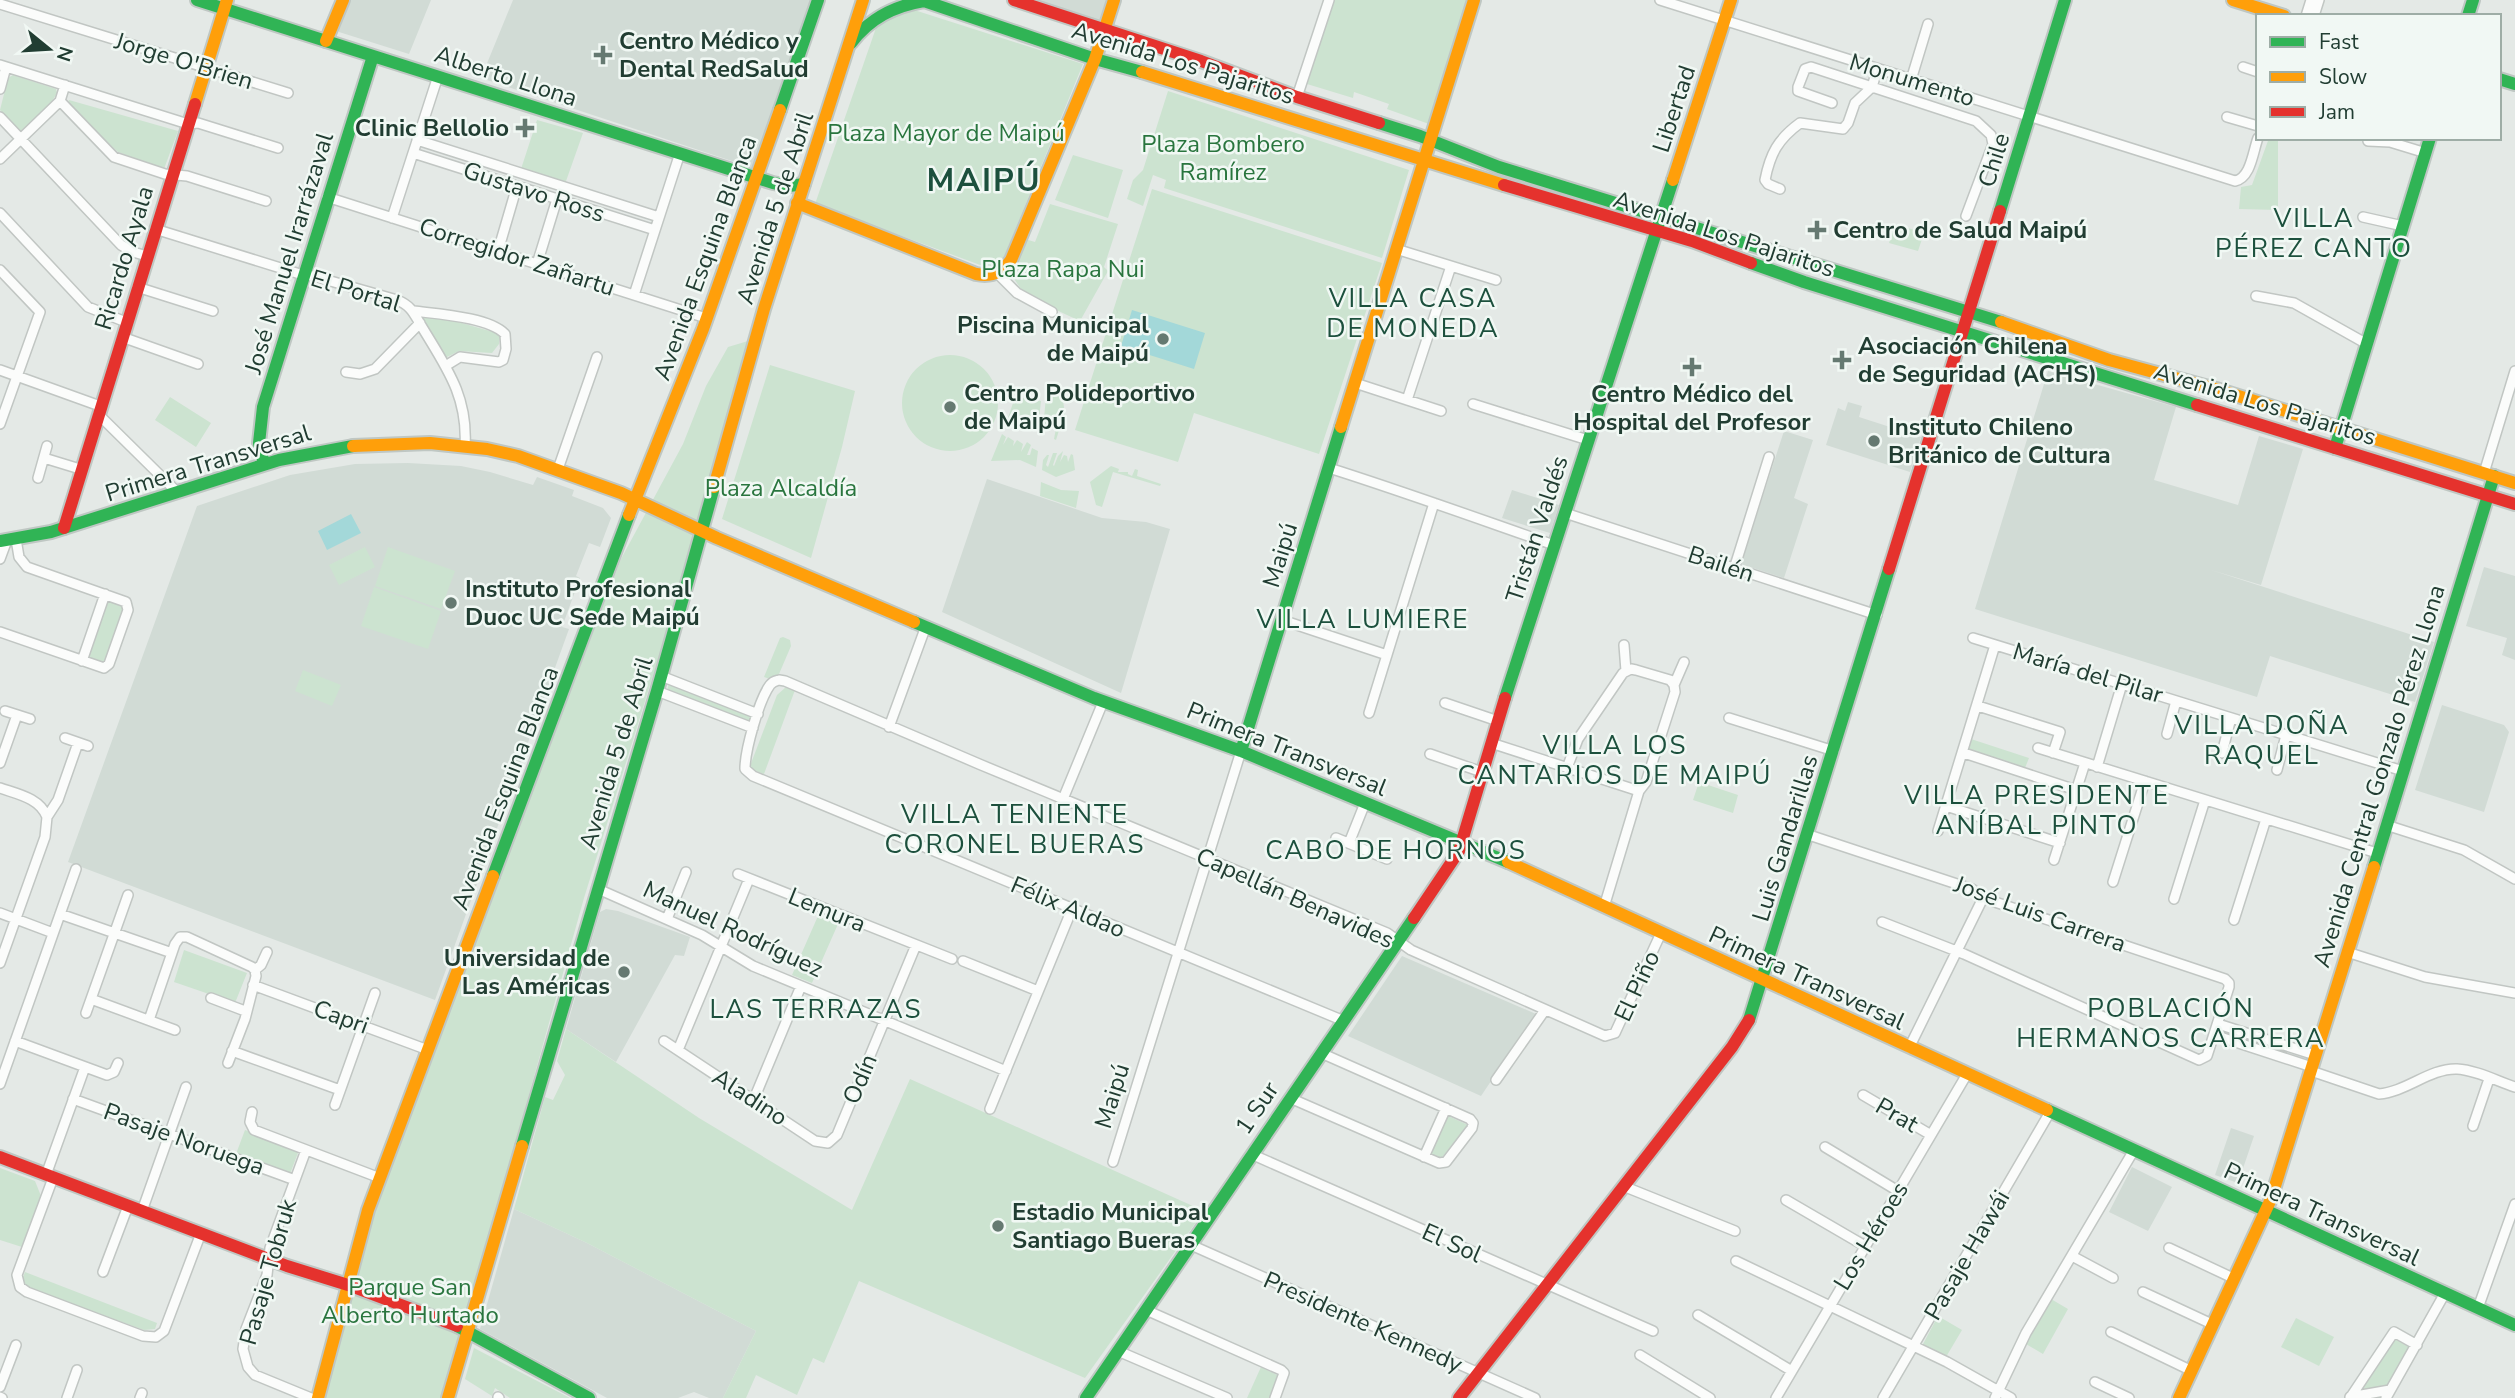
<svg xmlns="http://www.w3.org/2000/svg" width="2515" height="1398" font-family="'Nunito Sans',sans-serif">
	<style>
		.built { fill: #d1dbd5 }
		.green { fill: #cce3d0 }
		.water { fill: #a3d8d9 }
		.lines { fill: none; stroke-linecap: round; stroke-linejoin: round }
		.street-casing { stroke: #c1c6c3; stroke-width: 12 }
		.fast-casing { stroke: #bfc7c3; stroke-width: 16 }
		.slow-casing { stroke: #bfc7c3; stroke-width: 16 }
		.jam-casing { stroke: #bfc7c3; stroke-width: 16 }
		.street { stroke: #fbfcfb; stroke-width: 9 }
		.fast { stroke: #30b455; stroke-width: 12 }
		.slow { stroke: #ff9f0a; stroke-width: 12 }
		.jam { stroke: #e5322d; stroke-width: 12 }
		.poi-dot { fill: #657971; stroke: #f1f8f4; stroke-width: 2.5 }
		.labels { text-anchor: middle; stroke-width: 5; stroke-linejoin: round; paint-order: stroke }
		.poi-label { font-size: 24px; font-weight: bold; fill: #213d32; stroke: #f1f8f4; text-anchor: start }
		.street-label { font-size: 24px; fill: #213d32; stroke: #f1f8f4 }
		.park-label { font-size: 24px; fill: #29753e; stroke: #f1f8f4 }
		.neighbourhood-label { font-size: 26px; letter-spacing: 2px; fill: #1c503d; stroke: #f1f8f4 }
		.district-label { font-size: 32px; font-weight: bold; letter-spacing: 2px; fill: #1c503d; stroke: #f1f8f4 }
	</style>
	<rect width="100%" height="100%" fill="#e4e9e6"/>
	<!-- built -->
	<path class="built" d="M350,0H431L409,54L339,32V25Z
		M513,0H811L756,169L481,78Z
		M1034,0H1106L1099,21Z
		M2048,371L2176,407L2154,480L2238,505L2259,436L2303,449L2261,585L2211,570L2434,642L2415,702L2270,656L2257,697L1975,609Z
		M1848,402L1862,406L1859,417L1921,437L1910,472L1826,445L1838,408L1845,411Z
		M1784,431L1813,440L1794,498L1808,504L1784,578L1741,564Z
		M408,463L461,466L490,472L533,485L537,477L574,490L572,496L603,508L611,518L600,547L589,543L576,576L580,578L562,627L569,629L435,1000L68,862L197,506L290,475L355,464Z
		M987,479L1102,518L1146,522L1170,529L1121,693L942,612Z
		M1512,490L1559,505L1550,533L1502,518Z
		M2484,567L2515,576V660L2502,655L2507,638L2466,626Z
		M2442,705L2504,725L2509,732L2484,812L2415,790Z
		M606,909L618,911L690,937L684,956L675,955L616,1062L566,1029L600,912Z
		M1402,956L1536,1014L1481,1096L1348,1036Z
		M2231,1128L2254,1136L2238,1183L2215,1175Z
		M2132,1167L2172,1187L2148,1231L2109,1212Z
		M514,1209L587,1243L756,1331L723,1398H709L694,1392L678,1398H607L480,1329Z"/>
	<!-- green -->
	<path class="green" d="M1334,0H1467L1429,124L1387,109L1389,104L1354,92L1353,98L1307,84Z
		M908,8L1083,64L1002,262L991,269L815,204L877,25Z
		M13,75L56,89L57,93L51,103L20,133L0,110L8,78Z
		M1168,91L1409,170L1382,258L1164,188L1166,180L1153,175L1143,206L1127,199L1133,180L1143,170Z
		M69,100L178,131L164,169L118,152L67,106Z
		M537,120L583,133L565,184L521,169Z
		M2269,138H2278V210L2239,209L2241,187L2252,185Z
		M1073,155L1123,170L1108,218L1055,200Z
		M1152,189L1382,263L1319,454L1194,413L1178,462L1075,430Z
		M1050,204L1118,224L1104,267L1108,271L1080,321L1026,296L1010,273L1025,239L1035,242Z
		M1895,224L1924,233L1918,251L1889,243Z
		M430,317L451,320L497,333L500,336L499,344L492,353L459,351L445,358L420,318Z
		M748,341L739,371L723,468L691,553L584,898L444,1398H325L370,1226L430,1061L621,559L683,444L706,386L728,347Z
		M902 403a48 48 0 1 1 96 0a48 48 0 1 1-96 0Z
		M770,365L855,391L842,447L811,558L722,519Z
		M1062,394L1067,427L1066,431L1060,427L1056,440L1054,439L1057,423L1053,422L1051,427L1048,426L1046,431L1043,430L1046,396Z
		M170,397L211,423L196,447L155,420Z
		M1015,397L1041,401L1038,428L1031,423L1028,428L1016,424L1017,413H1014L1012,419L1008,418Z
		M1002,434L1006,437L1003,445L1008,437L1014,441L1013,446L1017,440L1023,444L1021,452L1027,442L1031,445L1027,455H1030L1032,448L1038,451L1036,467L1020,460L991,461Z
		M1063,451L1060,462L1064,455L1067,456L1068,462L1071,454L1073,455L1075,470L1056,477L1042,470L1043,460L1047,455H1049L1046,465L1048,467L1053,453H1057L1053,465L1054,466L1058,456Z
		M1111,466L1119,469L1118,472H1128V474L1132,476L1135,469L1138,470L1137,476L1161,484L1160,486L1113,472L1102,507L1096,505L1090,482Z
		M1041,482L1061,490L1079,491L1076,508L1040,496Z
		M365,547L375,567L339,585L329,565Z
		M388,547L455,571L441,609L375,586Z
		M374,587L441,611L428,649L361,626Z
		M109,599L125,605L126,609L104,666L87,660L105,602Z
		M783,637L790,640L791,646L779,674L770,679L764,677L780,638Z
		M303,670L341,685L332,706L295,691Z
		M669,683L752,716L750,722L667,691Z
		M786,687L795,690L764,774L753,770L750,766L777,695Z
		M1971,739L2029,758L2025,768L1967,750Z
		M1699,782L1738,795L1733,813L1693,800Z
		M818,916L838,924L812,983L792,975Z
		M184,950L247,973L235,1003L174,982Z
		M566,1029L699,1118L852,1210L910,1079L1204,1211L1085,1378L859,1281L824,1363L813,1358L797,1395L756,1375L746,1398H723L756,1331L587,1243L514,1209L545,1097L553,1100L565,1075L557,1061Z
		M1446,1115L1468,1125L1439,1161L1427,1155Z
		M245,1130L299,1150L290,1174L236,1154Z
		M0,1168L35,1181L41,1196L22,1247L0,1240Z
		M25,1272L157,1323L155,1329L144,1330L28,1288L22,1280Z
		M2051,1299L2068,1309L2043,1354L2026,1344Z
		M1938,1316L1962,1330L1946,1357L1923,1344Z
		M2296,1318L2334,1337L2319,1366L2281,1347Z
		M2391,1337L2409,1347L2387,1386L2363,1389Z
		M474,1348L570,1398H510L495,1388L492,1396L465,1379Z
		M1261,1367L1281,1377L1271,1398H1247Z"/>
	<!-- water -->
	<path class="water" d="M1132,310L1205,333L1194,369L1121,346Z
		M351,514L361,533L327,550L318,531Z"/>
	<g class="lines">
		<!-- street casing -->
		<g class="street-casing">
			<path id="street" d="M1660,0L2235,181C2251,178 2253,151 2258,138
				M0,4L288,93
				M2306,16L2311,0
				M2314,16L2319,0
				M0,65L188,124L198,123L278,148
				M2243,67L2258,72
				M1911,80L1928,24
				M65,85L60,101L114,157L165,174L187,176L266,201
				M0,89L6,67
				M1297,97L1329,0
				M1832,103L1798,91V87L1805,69L1811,67L1976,121L1991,135L1993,144L1966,216
				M0,117L121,245L133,252L147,256
				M2227,117L2258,126
				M417,140L659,217
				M2368,141L2390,142L2426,153
				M413,153L655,230
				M0,159L60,101
				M1780,189L1768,184L1765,180C1770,154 1778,139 1800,123L1843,129L1848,123L1855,103L1872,87L1877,70
				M327,197L706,318
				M0,213L88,307L126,322
				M2363,217L2403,226
				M392,218L438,76
				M155,229L303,275L313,276L397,300C412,306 414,314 422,327C446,367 468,396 465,446
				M1396,249L1496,280
				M498,251L517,186
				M537,264L557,199
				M0,270L40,312L0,424
				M998,274L1017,293L1052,312
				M137,287L213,311
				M634,295L680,153
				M2256,296L2294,303L2367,344
				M414,311C437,314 489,317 505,334L506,349L503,360L499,362L460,357L447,365
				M122,337L198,364
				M0,370L100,406
				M346,372L360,374L375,369L420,323
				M1355,383L1441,411
				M1407,400L1451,266
				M1473,404L1588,440
				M98,414L178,493
				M44,458L80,469
				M1329,468C1405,492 1479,519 1554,545
				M558,469L597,357
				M2484,473L2515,371
				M38,478L47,446
				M1565,513L1877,615
				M0,559L7,540
				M1734,569L1769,457
				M1282,620L1387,655
				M0,632L104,668L109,664L128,610L126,602L27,567L19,557L16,539
				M1973,638L2403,771
				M1624,645L1626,671
				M82,661L105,594
				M661,676L758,714
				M657,691L753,728
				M1445,703L1498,721
				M1978,706L2060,732L2053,753
				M5,711L30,719
				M1369,713L1434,503
				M1729,718L1834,751
				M889,727L926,626
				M2167,734L2176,701
				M65,738L88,746
				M1491,743L1639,791
				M2038,748L2377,853
				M1964,753L2076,790
				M2222,753L2231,718
				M1430,754L1482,772
				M0,763L17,715
				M2097,767L2122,684
				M1567,768L1578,739L1623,673L1631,669L1636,670L1670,680L1674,685
				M2277,770L2286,735
				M0,788C17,794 40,798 47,817
				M1063,799L1103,702
				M1946,806L2060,843
				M2386,825L2464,850L2515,879
				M1938,831L1995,645
				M1809,835L1972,889L1983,898L2225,979L2229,983V987L2207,1056L2199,1060L1964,954L1882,922
				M1336,838L1387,859
				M1349,843L1365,803
				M2054,860L2085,763
				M738,874L952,959
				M2113,882L2145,781
				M598,889L702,935L753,966L1006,1071
				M2174,899L2205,800
				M1604,907L1639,791L1646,782L1675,692L1674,685L1684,662
				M0,913L53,933
				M60,914L172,953
				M667,919L686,872
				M2234,920L2266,819
				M2347,952L2425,977L2515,993
				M963,961L1038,991
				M0,963L45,837L47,817L58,800L78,743
				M255,970L261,965L267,952
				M253,985L428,1050
				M211,998L245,1011
				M91,999L175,1030
				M86,1013L128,895
				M149,1020L175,944L180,937H187L252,967L255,970L256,976L245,1019L228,1063
				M1344,1021L753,776L745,769C745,750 759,700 770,685C773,681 775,681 779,680L785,681L979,764L1387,933L1411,950L1605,1036L1615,1033L1661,933
				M2218,1024L2315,1055
				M2214,1035L2312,1067
				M15,1041L107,1075L114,1072L118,1063
				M664,1041L815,1141L828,1143L837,1135L916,945
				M1909,1048L1983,898
				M678,1050L749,879
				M232,1051L340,1090
				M2311,1071L2379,1094C2406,1092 2430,1068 2457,1069C2476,1070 2497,1081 2515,1087
				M1496,1080L1545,1010
				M0,1084L76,869
				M1863,1095L1931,1135
				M1290,1098L1439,1163L1446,1162L1472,1128L1473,1123L1470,1119L1321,1053
				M73,1099L295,1180
				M754,1099L801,986
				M335,1105L375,993
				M990,1109L1072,909
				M252,1112L250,1122L254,1130L380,1178
				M2473,1126L2489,1079
				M1825,1147L1898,1191
				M306,1150L270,1248L267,1275L246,1329L243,1349L248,1367L255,1375L311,1398
				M1251,1154L1653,1331
				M1424,1157L1446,1108
				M1113,1162L1241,751
				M46,1175L85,1067
				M53,1178L17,1275L20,1287L27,1292L143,1336L156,1337L164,1331L201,1233
				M1623,1186L1735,1231
				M1786,1200L1865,1246
				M142,1211L186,1087
				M1191,1245L1535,1398
				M2169,1248L2235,1279
				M2072,1256L2113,1278
				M1736,1261L1947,1362L2011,1398
				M103,1272L128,1206
				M2143,1292L2214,1325
				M2478,1308L2515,1204
				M1146,1310L1281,1370L1284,1373L1275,1398
				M1698,1315L1792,1371
				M2111,1332L2192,1371
				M1118,1351L1227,1398
				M1640,1355L1710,1398
				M2095,1382L2129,1398
				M0,1387L16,1345
				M0,1397L2,1398
				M498,1397L499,1398
				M2350,1397L2390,1390
				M67,1398L77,1370
				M140,1398L142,1393
				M1776,1398L1967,1074
				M1883,1398L2050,1112
				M1995,1398L2026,1333L2134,1150
				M2350,1398L2394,1332L2417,1345
				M2386,1398L2445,1293"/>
		</g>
		<!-- fast casing -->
		<g class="fast-casing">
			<path id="fast" d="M197,0L773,183L789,186L804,184
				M2468,16L2473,0
				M851,43C870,18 894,6 924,1L1095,59L1142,72
				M2499,79L2515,84
				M780,110L818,0
				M1379,123L1420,136L1499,167L2001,322
				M2000,211L2065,0
				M1751,263L1804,282L2197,405
				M2335,448L2430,138
				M264,464L259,443L263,407L373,56
				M0,541L51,532L279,460L353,446
				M914,622L1094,698L1241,751L1508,862
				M1505,698L1673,180
				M1241,751L1341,427
				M2374,867L2494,476
				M493,876L629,515
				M1749,1020L1889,569
				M2047,1110L2515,1325
				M522,1146L657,691L714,487
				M457,1326L589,1398
				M1086,1398L1414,918"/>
		</g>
		<!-- slow casing -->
		<g class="slow-casing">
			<path id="slow" d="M2233,0L2284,16
				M326,41L343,0
				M1142,72L1504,185
				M195,104L227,0
				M1673,180L1731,0
				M797,203L976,274C991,277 1002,273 1011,260L1095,59L1114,0
				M2001,322L2109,360L2216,389L2515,483
				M1341,427L1474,0
				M353,446L430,443L487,449L518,456L621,493L717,538L914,622
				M714,487L764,309L863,0
				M629,515L703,329L780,110
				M1508,862L2047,1110
				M318,1398L368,1210L493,876
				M448,1398L522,1146
				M2179,1398L2271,1199L2374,867"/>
		</g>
		<!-- jam casing -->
		<g class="jam-casing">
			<path id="jam" d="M1014,0L1201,61L1297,97L1379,123
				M1504,185L1692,241L1751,263
				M2197,405L2515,504
				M64,528L195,104
				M1889,569L2000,211
				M1414,918L1459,851L1505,698
				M0,1157L287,1266L348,1285L457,1326
				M1459,1398L1732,1047L1749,1020"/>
		</g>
		<!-- street -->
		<use href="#street" class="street"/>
		<!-- fast -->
		<use href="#fast" class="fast"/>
		<!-- slow -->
		<use href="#slow" class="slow"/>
		<!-- jam -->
		<use href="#jam" class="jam"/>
	</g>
	<!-- markers -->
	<g class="poi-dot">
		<path d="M599.5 44.5h7v7h7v7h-7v7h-7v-7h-7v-7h7z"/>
		<path d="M521.5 117.5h7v7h7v7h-7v7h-7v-7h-7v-7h7z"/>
		<path d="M1813.5 219.5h7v7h7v7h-7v7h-7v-7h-7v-7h7z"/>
		<circle cx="1163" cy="339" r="7"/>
		<path d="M1838.5 349.5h7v7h7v7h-7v7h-7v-7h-7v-7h7z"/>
		<path d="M1688.5 356.5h7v7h7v7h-7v7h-7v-7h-7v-7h7z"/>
		<circle cx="950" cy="407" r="7"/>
		<circle cx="1874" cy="441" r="7"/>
		<circle cx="451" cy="603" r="7"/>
		<circle cx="624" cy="972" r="7"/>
		<circle cx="998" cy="1226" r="7"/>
	</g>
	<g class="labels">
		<!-- poi labels -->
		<g class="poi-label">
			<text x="619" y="49">Centro Médico y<tspan x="619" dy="28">Dental RedSalud</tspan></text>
			<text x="509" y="136" text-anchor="end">Clinic Bellolio</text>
			<text x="1833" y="238">Centro de Salud Maipú</text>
			<text x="1149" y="333" text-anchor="end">Piscina Municipal<tspan x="1149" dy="28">de Maipú</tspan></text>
			<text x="1858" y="354">Asociación Chilena<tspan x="1858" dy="28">de Seguridad (ACHS)</tspan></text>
			<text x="964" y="401">Centro Polideportivo<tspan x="964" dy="28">de Maipú</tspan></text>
			<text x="1692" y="402" text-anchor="middle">Centro Médico del<tspan x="1692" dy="28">Hospital del Profesor</tspan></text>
			<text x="1888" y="435">Instituto Chileno<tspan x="1888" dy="28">Británico de Cultura</tspan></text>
			<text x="465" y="597">Instituto Profesional<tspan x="465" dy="28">Duoc UC Sede Maipú</tspan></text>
			<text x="610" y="966" text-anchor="end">Universidad de<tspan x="610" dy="28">Las Américas</tspan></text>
			<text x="1012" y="1220">Estadio Municipal<tspan x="1012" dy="28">Santiago Bueras</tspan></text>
		</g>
		<!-- street labels -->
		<g class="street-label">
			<text transform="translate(184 61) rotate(17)" y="8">Jorge O'Brien</text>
			<text transform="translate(1183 63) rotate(17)" y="8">Avenida Los Pajaritos</text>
			<text transform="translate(506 76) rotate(18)" y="8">Alberto Llona</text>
			<text transform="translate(1912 80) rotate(17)" y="8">Monumento</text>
			<text transform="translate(1674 109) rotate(-72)" y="8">Libertad</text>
			<text transform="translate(1994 160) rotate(-73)" y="8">Chile</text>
			<text transform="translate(534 192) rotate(18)" y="8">Gustavo Ross</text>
			<text transform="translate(775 208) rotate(-72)" y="8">Avenida 5 de Abril</text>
			<text transform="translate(1724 234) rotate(18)" y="8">Avenida Los Pajaritos</text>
			<text transform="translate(289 253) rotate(-73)" y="8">José Manuel Irarrázaval</text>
			<text transform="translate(517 257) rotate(18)" y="8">Corregidor Zañartu</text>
			<text transform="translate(124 258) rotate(-73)" y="8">Ricardo Ayala</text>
			<text transform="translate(705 258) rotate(-70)" y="8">Avenida Esquina Blanca</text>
			<text transform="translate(356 291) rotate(17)" y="8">El Portal</text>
			<text transform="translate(2265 404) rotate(17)" y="8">Avenida Los Pajaritos</text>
			<text transform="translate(208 463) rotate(-17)" y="8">Primera Transversal</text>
			<text transform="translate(1537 529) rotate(-72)" y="8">Tristán Valdés</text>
			<text transform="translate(1280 555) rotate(-73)" y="8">Maipú</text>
			<text transform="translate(1721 564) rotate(18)" y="8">Bailén</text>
			<text transform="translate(2088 673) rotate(17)" y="8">María del Pilar</text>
			<text transform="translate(1287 749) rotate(22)" y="8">Primera Transversal</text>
			<text transform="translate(616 753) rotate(-73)" y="8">Avenida 5 de Abril</text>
			<text transform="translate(2379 776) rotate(-73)" y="8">Avenida Central Gonzalo Pérez Llona</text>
			<text transform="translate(505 788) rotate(-69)" y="8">Avenida Esquina Blanca</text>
			<text transform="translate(1785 838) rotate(-73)" y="8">Luis Gandarillas</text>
			<text transform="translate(1295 898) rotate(24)" y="8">Capellán Benavides</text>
			<text transform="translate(1068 907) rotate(23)" y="8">Félix Aldao</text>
			<text transform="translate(827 910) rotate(22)" y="8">Lemura</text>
			<text transform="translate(2040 914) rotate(20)" y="8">José Luis Carrera</text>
			<text transform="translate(733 929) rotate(25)" y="8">Manuel Rodríguez</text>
			<text transform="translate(1807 978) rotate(25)" y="8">Primera Transversal</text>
			<text transform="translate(1637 986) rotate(-65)" y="8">El Piño</text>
			<text transform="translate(341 1017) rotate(20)" y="8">Capri</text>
			<text transform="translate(860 1079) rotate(-67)" y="8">Odín</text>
			<text transform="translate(1112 1096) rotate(-73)" y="8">Maipú</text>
			<text transform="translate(750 1097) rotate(33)" y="8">Aladino</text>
			<text transform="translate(1257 1108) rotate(-56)" y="8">1 Sur</text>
			<text transform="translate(1897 1115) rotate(30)" y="8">Prat</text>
			<text transform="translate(184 1139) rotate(20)" y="8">Pasaje Noruega</text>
			<text transform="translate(2322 1214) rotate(25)" y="8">Primera Transversal</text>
			<text transform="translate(1871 1236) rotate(-59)" y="8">Los Héroes</text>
			<text transform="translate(1452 1243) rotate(24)" y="8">El Sol</text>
			<text transform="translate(1967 1255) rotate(-60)" y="8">Pasaje Hawái</text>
			<text transform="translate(268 1272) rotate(-74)" y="8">Pasaje Tobruk</text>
			<text transform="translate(1363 1322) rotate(24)" y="8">Presidente Kennedy</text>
		</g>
		<!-- park labels -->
		<g class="park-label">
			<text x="946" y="141">Plaza Mayor de Maipú</text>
			<text x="1223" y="152">Plaza Bombero<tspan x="1223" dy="28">Ramírez</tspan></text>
			<text x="1063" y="277">Plaza Rapa Nui</text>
			<text x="781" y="496">Plaza Alcaldía</text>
			<text x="410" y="1295">Parque San<tspan x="410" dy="28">Alberto Hurtado</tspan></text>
		</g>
		<!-- neighbourhood labels -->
		<g class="neighbourhood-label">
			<text x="2314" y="227">VILLA<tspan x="2314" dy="30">PÉREZ CANTO</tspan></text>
			<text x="1413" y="307">VILLA CASA<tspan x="1413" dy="30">DE MONEDA</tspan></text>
			<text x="1363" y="628">VILLA LUMIERE</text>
			<text x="2262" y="734">VILLA DOÑA<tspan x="2262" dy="30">RAQUEL</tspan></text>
			<text x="1615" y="754">VILLA LOS<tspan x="1615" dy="30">CANTARIOS DE MAIPÚ</tspan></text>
			<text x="2037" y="804">VILLA PRESIDENTE<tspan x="2037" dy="30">ANÍBAL PINTO</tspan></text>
			<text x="1015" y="823">VILLA TENIENTE<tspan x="1015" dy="30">CORONEL BUERAS</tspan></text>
			<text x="1396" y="859">CABO DE HORNOS</text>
			<text x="2171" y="1017">POBLACIÓN<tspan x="2171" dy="30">HERMANOS CARRERA</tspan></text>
			<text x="816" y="1018">LAS TERRAZAS</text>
		</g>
		<!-- district labels -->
		<g class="district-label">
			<text x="984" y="191">MAIPÚ</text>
		</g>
	</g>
	<!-- legend -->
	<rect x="2256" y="14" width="245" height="126" fill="#f1f8f4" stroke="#9eada6" stroke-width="2"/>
	<rect x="2270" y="37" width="35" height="10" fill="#30b455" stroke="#9eada6" stroke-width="2"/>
	<text x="2319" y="49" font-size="21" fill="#213d32">Fast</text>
	<rect x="2270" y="72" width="35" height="10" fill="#ff9f0a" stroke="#9eada6" stroke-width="2"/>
	<text x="2319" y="84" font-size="21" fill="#213d32">Slow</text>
	<rect x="2270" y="107" width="35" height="10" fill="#e5322d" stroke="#9eada6" stroke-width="2"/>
	<text x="2319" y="119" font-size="21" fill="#213d32">Jam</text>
	<!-- north arrow -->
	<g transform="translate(49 49) rotate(108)" stroke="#f1f8f4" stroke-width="5" paint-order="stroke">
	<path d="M0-5L12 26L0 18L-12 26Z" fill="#213d32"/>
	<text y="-10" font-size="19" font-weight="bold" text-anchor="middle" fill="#213d32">N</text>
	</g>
</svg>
